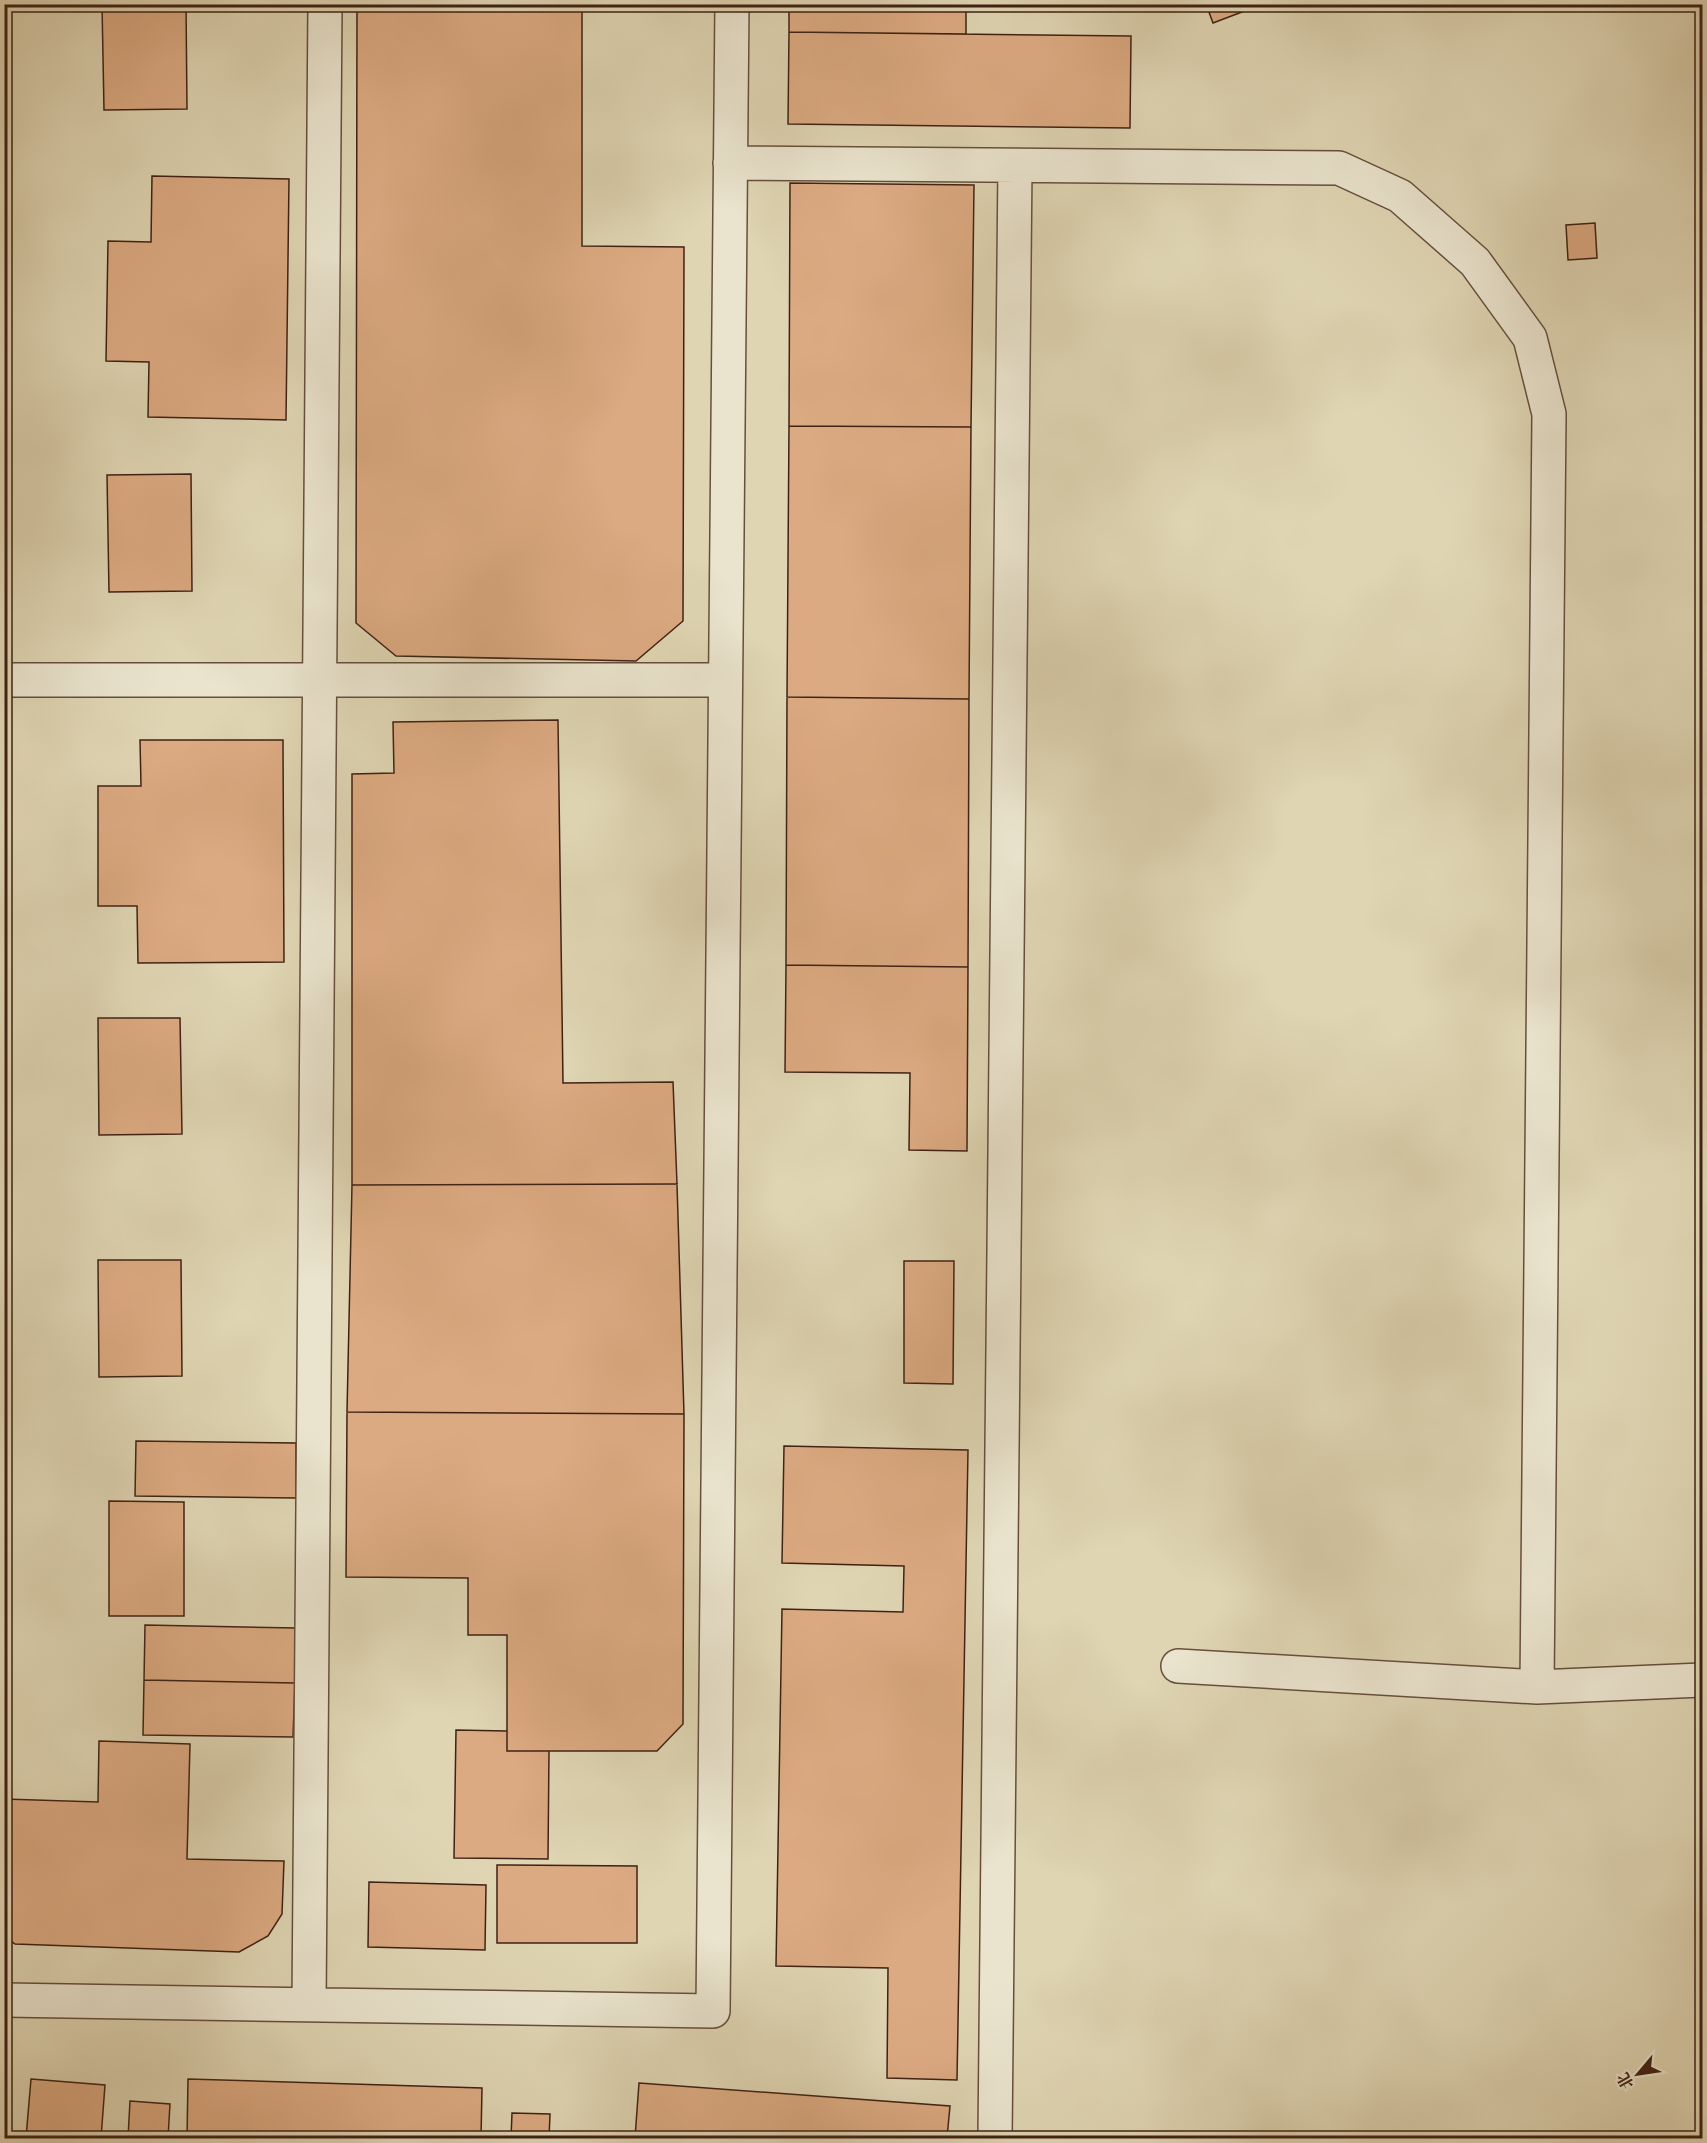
<svg xmlns="http://www.w3.org/2000/svg" width="1707" height="2143" font-family="'IM FELL Great Primer','Noto Serif SC',serif">
	<style>
		.building { fill: #dcaa82; stroke: #3f2214; stroke-width: 1.5 }
		.lines { fill: none; stroke-linecap: round; stroke-linejoin: round }
		.minor-casing { stroke: #674f3c; stroke-width: 36 }
		.minor { stroke: #eae4ce; stroke-width: 33 }
	</style>
	<rect width="100%" height="100%" fill="#dfd5b3"/>
	<filter id="stains"><feTurbulence type="fractalNoise" baseFrequency=".00333" numOctaves="4"/><feColorMatrix values="0 0 0 0 .2 0 0 0 0 .09 0 0 0 0 .02 0 0 0 .5 -.17"/></filter>
	<radialGradient id="worn" r=".72"><stop offset=".6" stop-color="#630" stop-opacity="0"/><stop offset="1" stop-color="#630" stop-opacity=".3"/></radialGradient>
	<!-- building -->
	<path class="building" d="M102,4H186L187,109L104,110Z
		M357,4H582V246L684,247L683,621L636,661L396,656L356,623Z
		M789,4H966V34L789,32Z
		M1206,4H1263L1213,23Z
		M789,32L1131,36L1130,128L788,124Z
		M152,176L289,179L286,420L148,417L149,362L106,361L108,241L151,242Z
		M790,183L974,185L971,427L789,426Z
		M1595,223L1597,258L1568,260L1566,225Z
		M789,426L971,427L969,699L787,697Z
		M191,474L192,591L109,592L107,475Z
		M787,697L969,699L968,967L786,965Z
		M558,720L563,1083L673,1082L677,1184L352,1185V774L394,773L393,722Z
		M140,740H283L284,962L138,963L137,906H98V786H141Z
		M786,965L968,967L967,1151L909,1150L910,1073L785,1072Z
		M98,1018H180L182,1134L99,1135Z
		M677,1184L684,1414L347,1412L352,1185Z
		M98,1260H181L182,1376L99,1377Z
		M904,1261H954L953,1384L904,1383Z
		M347,1412L684,1414L683,1724L657,1751H507V1635H468V1578L346,1577Z
		M136,1441L296,1443V1498L135,1496Z
		M784,1446L968,1450L957,2080L887,2078L888,1968L776,1966L782,1609L903,1612L904,1566L782,1563Z
		M109,1501L184,1502V1616H109Z
		M145,1625L296,1628L295,1683L144,1680Z
		M144,1680L295,1683L293,1737L143,1735Z
		M456,1730L507,1731V1751H549L548,1859L454,1858Z
		M99,1741L190,1744L187,1859L284,1861L282,1914L268,1936L239,1952L15,1944L4,1936V1799L98,1802Z
		M497,1865L637,1866V1943H497Z
		M369,1882L486,1885L485,1950L368,1947Z
		M31,2079L105,2085L101,2138H26Z
		M188,2079L482,2088L481,2138H187Z
		M639,2083L950,2106L947,2138H635Z
		M130,2101L170,2104L168,2138H128Z
		M512,2113L550,2114L549,2138H511Z"/>
	<g class="lines">
		<!-- minor casing -->
		<g class="minor-casing">
			<path id="minor" d="M730,163L1339,168L1400,196L1475,262L1530,338L1549,414L1537,1687
				M4,680H725
				M1178,1666L1537,1687L1702,1680
				M4,2000L713,2011L732,4
				M309,2005L325,4
				M995,2138L1015,166"/>
		</g>
		<!-- minor -->
		<use href="#minor" class="minor"/>
	</g>
	<!-- margin -->
	<rect width="1707" height="2143" fill="none" stroke="#dfd5b3" stroke-width="24"/>
	<rect x="6" y="6" width="1695" height="2131" fill="none" stroke="#3f2214" stroke-width="3"/>
	<rect x="12" y="12" width="1683" height="2119" fill="none" stroke="#3f2214" stroke-width="1.5"/>
	<!-- north arrow -->
	<g transform="translate(1638 2074) rotate(241)" stroke="#eae4ce" stroke-width="4.5" paint-order="stroke">
	<path d="M0-4.5L10 22L0 15L-10 22Z" fill="#3f2214"/>
	<text y="-9" font-size="16" font-weight="bold" text-anchor="middle" fill="#3f2214">北</text>
	</g>
	<rect width="100%" height="100%" filter="url(#stains)"/>
	<rect width="100%" height="100%" fill="url(#worn)"/>
</svg>
